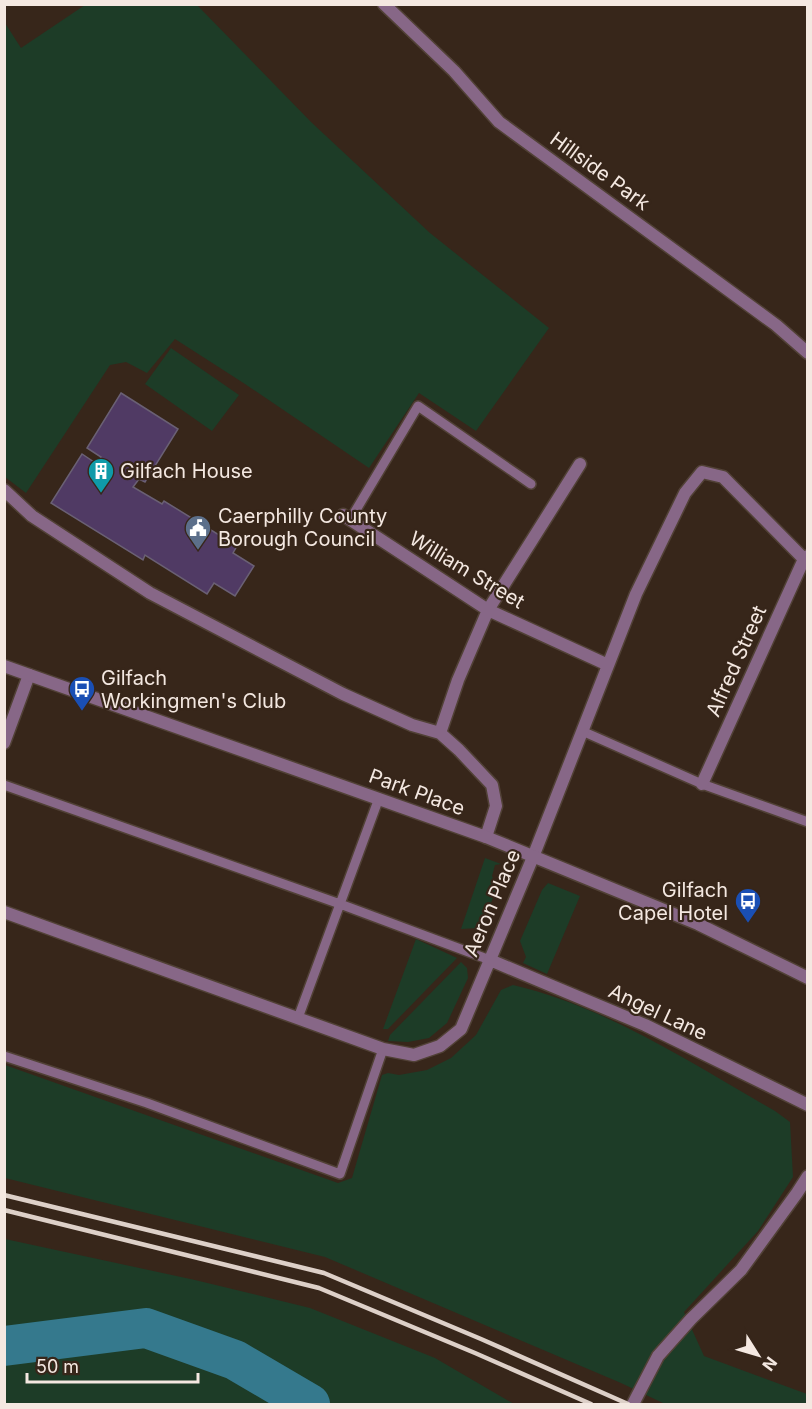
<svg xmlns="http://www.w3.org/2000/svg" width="812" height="1409" font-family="Inter,sans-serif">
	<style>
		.green { fill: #1d3c27 }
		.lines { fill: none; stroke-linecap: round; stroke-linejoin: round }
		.river { stroke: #35798d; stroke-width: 40 }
		.building { fill: #503a64; stroke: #6a6074; stroke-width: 1.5 }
		.service-casing { stroke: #514136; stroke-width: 12 }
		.minor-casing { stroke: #514136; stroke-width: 15 }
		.tertiary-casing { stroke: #514136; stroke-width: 15 }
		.service { stroke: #876787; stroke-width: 9 }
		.minor { stroke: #876787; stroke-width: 12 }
		.tertiary { stroke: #876787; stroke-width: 12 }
		.rail { stroke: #ddd0c8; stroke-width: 4.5 }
		.labels { text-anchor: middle; stroke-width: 4.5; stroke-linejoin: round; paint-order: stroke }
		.street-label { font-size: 20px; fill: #f4e8e1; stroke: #37261a }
		.poi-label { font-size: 20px; fill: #f4e8e1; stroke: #37261a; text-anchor: start }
	</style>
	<rect width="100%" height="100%" fill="#37261a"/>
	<!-- green -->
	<path class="green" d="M85,5H197L311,122L430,233L549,328L476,431L419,393L369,468L245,384L175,339L147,373L126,362L110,365L26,493L5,477V23L21,48Z
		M171,348L239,395L212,431L145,384Z
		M485,858L501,864L495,865L492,876L497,886L487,915L478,928L461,929Z
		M548,883L580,896L547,974L523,963L526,957L520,941L542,890Z
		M416,939L457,958L388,1029H383Z
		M461,962L467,968L468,978L447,1023L429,1038L408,1042L388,1041L390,1035Z
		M513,985C605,1006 693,1064 775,1111L790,1122L793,1177L758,1231L684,1312L704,1356L807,1394V1404H665L621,1383L325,1257L5,1178V1065L338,1183L352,1178L382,1075L388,1073L399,1075L427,1070L451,1058L476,1035L501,990Z
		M5,1239L195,1280L310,1308L435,1358L514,1404H5Z"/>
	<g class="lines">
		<!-- river -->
		<path class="river" d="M4,1346L146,1328L235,1360L310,1404"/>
	</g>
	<!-- building -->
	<path class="building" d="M121,393L178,429L145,482L139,479L133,487L162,504L164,501L237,546L233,553L254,566L235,596L214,583L207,594L145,555L143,560L51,503L82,454L97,464L101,457L87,448Z"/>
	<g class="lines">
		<!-- service casing -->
		<g class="service-casing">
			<path id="service" d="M350,520L418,406L531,484
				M582,731L702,784L808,822
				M4,785L340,904L490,960
				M298,1018L379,798
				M4,1056L147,1103L340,1174L383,1049"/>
		</g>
		<!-- minor casing -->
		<g class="minor-casing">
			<path id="minor" d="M384,4L454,71L499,122L776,325L808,353
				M4,490L32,516L150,593L343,694L412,725L440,733L459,750L492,785L496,806L486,837
				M343,515L488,610L608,665
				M440,733L458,680L488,610L580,464
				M4,743L29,675
				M702,784L804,559L808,556
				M4,912L383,1049L414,1055L440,1046L461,1029L533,857L636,594L685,493L702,472L723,477L804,559
				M490,960L645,1025L808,1105
				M633,1404L658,1356L691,1319L741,1270L797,1193L808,1176"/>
		</g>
		<!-- tertiary casing -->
		<g class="tertiary-casing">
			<path id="tertiary" d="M4,666L486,837L698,924L808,978"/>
		</g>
		<!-- service -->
		<use href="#service" class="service"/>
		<!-- minor -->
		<use href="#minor" class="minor"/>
		<!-- tertiary -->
		<use href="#tertiary" class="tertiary"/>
		<!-- rail -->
		<path class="rail" d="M4,1195L324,1273L481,1339L628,1404
			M4,1210L319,1288L475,1353L591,1404"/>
	</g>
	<!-- icons -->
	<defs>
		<g id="building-pin" transform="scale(1.35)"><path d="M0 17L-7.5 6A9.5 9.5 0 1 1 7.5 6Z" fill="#0f9aa8" stroke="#37261a"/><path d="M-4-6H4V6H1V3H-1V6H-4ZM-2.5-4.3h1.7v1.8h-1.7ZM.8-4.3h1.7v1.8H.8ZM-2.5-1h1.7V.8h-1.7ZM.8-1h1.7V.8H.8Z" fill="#fff"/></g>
		<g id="civic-pin" transform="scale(1.35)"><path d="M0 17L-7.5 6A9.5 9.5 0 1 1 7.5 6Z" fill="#5c6f8a" stroke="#37261a"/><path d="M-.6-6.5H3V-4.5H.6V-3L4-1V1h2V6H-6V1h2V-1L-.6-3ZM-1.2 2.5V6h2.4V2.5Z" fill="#fff"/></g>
		<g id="bus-pin" transform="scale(1.35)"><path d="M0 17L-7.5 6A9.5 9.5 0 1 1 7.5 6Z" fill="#1a4fb4" stroke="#37261a"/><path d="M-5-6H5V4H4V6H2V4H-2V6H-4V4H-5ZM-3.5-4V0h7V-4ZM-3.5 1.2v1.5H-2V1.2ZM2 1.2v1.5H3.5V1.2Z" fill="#fff"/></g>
	</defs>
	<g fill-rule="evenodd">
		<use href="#building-pin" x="101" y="471"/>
		<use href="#civic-pin" x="198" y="528"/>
		<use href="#bus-pin" x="82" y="689"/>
		<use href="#bus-pin" x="748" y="901"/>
	</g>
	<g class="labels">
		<!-- street labels -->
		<g class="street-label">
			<text transform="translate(600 171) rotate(36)" y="7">Hillside Park</text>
			<text transform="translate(467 570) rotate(31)" y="7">William Street</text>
			<text transform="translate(736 661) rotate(-66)" y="7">Alfred Street</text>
			<text transform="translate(417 792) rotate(20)" y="7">Park Place</text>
			<text transform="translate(492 903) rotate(-67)" y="7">Aeron Place</text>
			<text transform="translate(658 1012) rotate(25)" y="7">Angel Lane</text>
		</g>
		<!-- poi labels -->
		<g class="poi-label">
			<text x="120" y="478">Gilfach House</text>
			<text x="218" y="523">Caerphilly County<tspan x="218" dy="23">Borough Council</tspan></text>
			<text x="101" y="685">Gilfach<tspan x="101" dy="23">Workingmen's Club</tspan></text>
			<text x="728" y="897" text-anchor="end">Gilfach<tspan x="728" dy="23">Capel Hotel</tspan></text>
		</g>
	</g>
	<!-- border -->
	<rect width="812" height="1409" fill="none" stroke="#f4e8e1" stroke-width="12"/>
	<!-- north arrow -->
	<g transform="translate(758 1355) rotate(127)" stroke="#37261a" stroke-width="4.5" paint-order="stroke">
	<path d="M0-4.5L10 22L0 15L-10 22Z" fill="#f4e8e1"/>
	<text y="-9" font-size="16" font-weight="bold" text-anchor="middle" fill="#f4e8e1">N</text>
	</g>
	<!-- scale -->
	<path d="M27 1373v9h171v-9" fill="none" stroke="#f4e8e1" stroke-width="3"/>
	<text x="36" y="1373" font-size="18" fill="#f4e8e1" stroke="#37261a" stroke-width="4.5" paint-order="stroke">50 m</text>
</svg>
